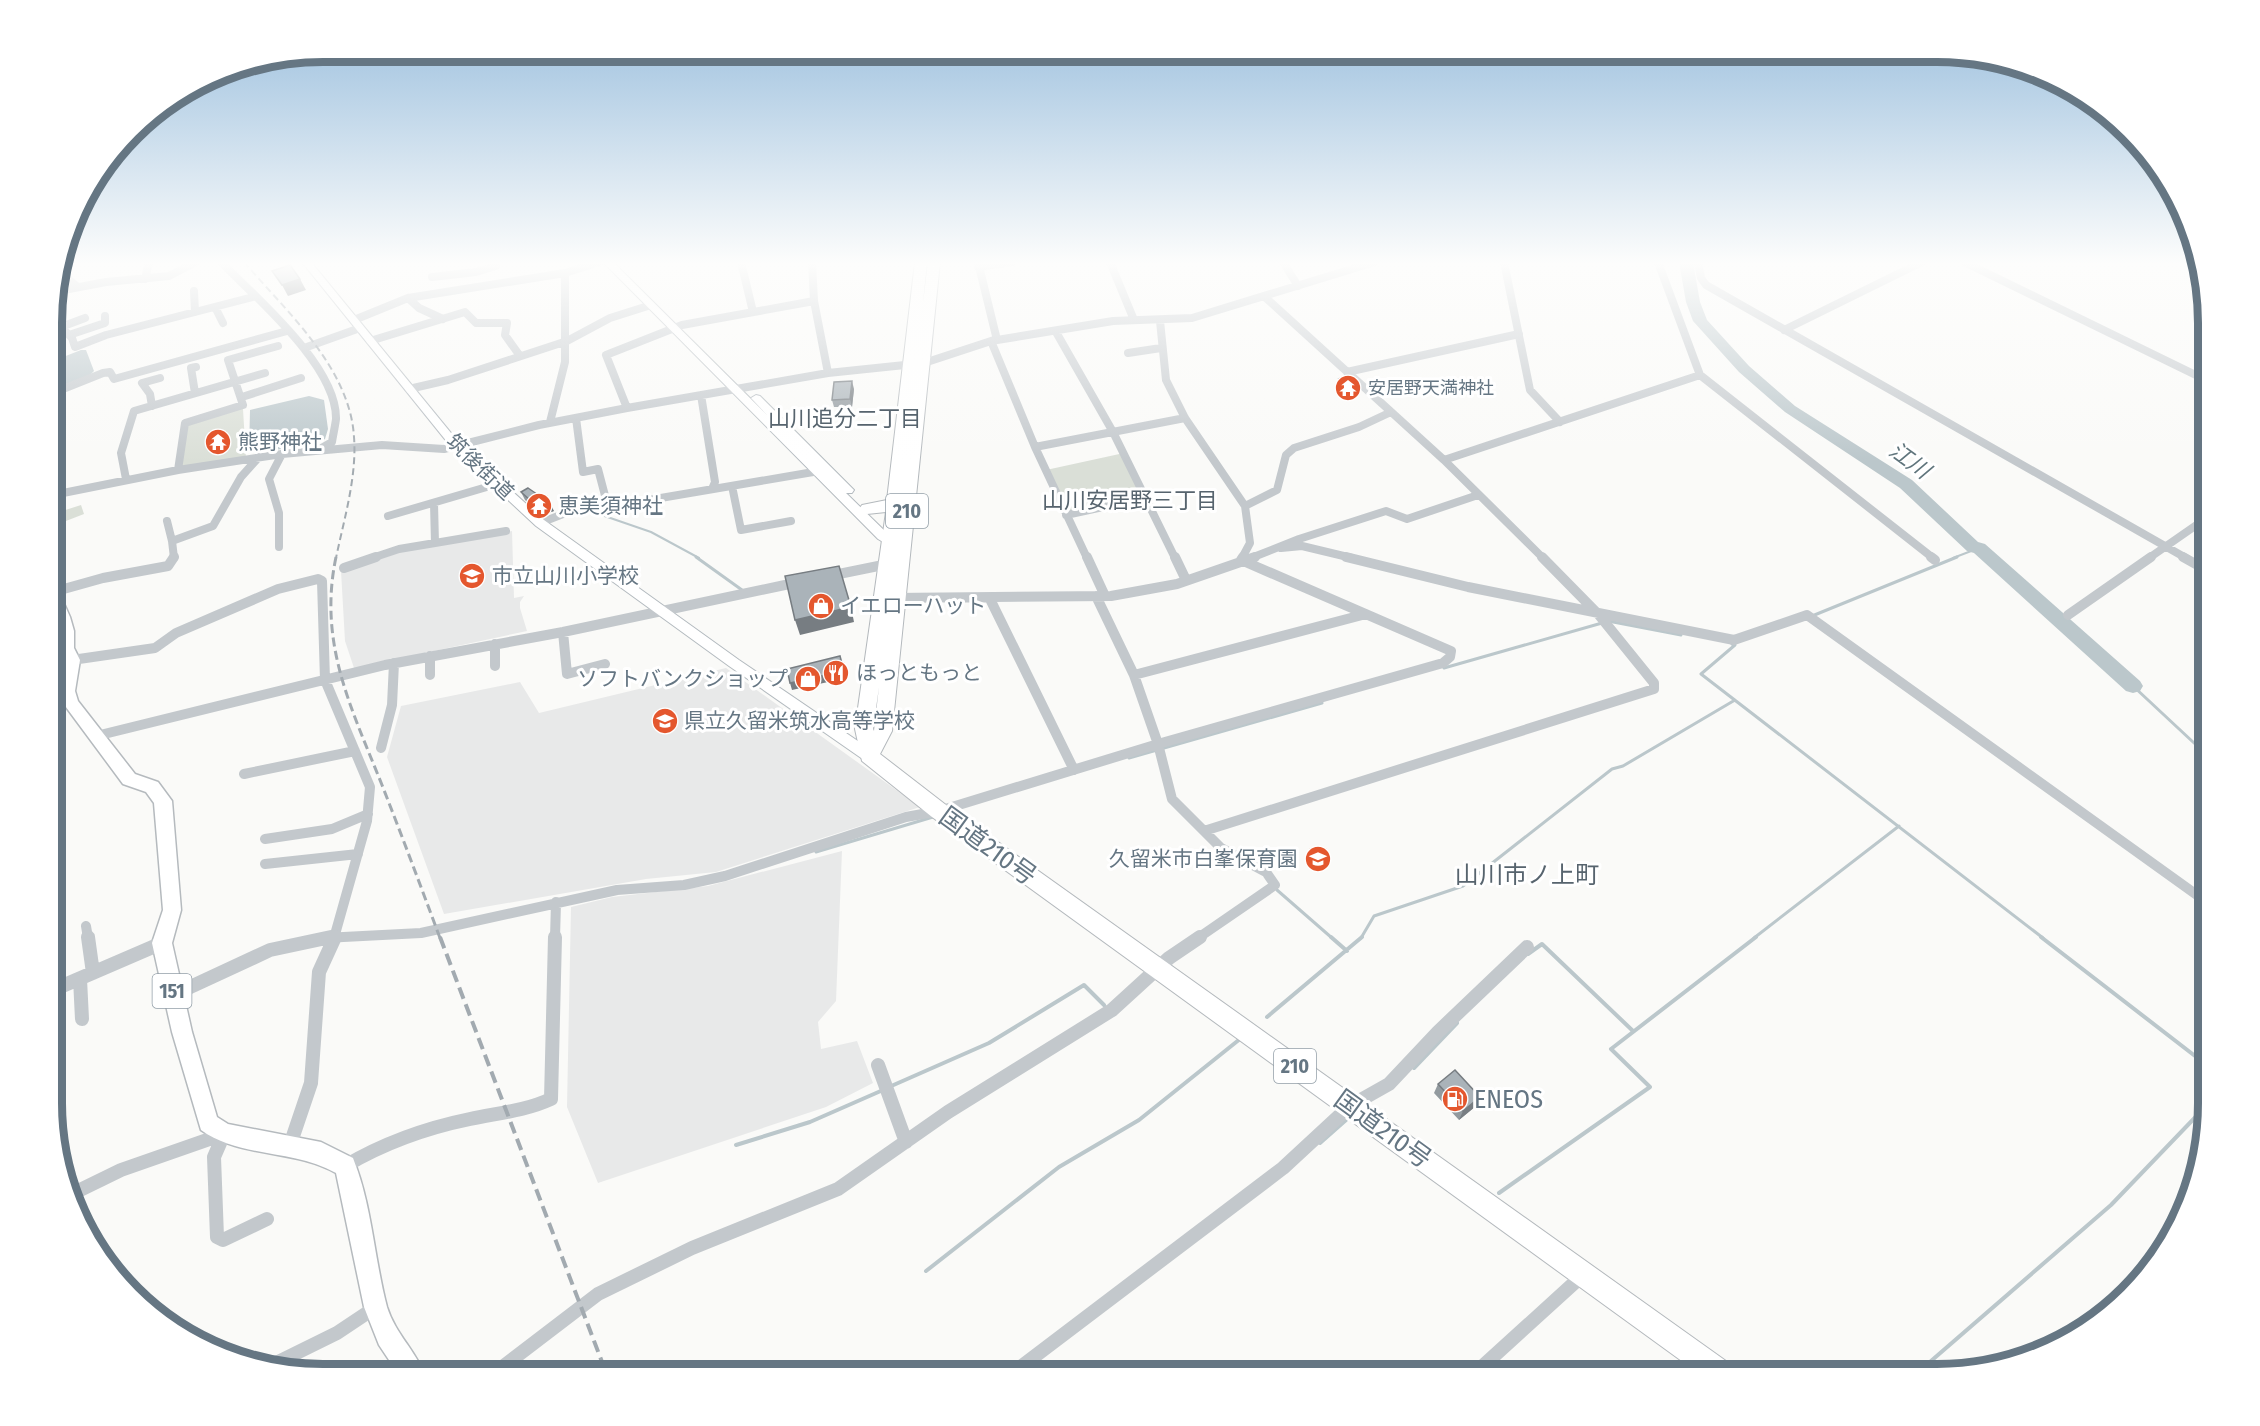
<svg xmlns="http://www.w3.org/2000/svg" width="2260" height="1426" font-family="'Fira Sans Condensed','Noto Sans JP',sans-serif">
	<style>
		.built { fill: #e8e9e9 }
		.green { fill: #dadfd7 }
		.water { fill: #bbc7cb }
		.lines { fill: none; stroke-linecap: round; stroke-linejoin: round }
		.stream-far2 { stroke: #bbc7cb; stroke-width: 2 }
		.stream-far1 { stroke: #bbc7cb; stroke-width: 3 }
		.stream { stroke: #bbc7cb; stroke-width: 4 }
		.river { fill: #bbc7cb; fill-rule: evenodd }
		.secondary-casing { stroke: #b3babf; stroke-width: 2 }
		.primary-casing { stroke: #b5babe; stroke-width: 3 }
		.highway-casing { stroke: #b4b9bd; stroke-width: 2 }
		.street-far2 { stroke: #c3c8cc; stroke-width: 8 }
		.street-far1 { stroke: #c3c8cc; stroke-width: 10 }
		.street { stroke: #c3c8cc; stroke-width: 14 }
		.secondary { fill: #fff; fill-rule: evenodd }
		.primary { fill: #fff; fill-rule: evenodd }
		.highway { fill: #fff; fill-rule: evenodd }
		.rail-far2 { stroke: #a2aab0; stroke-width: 2; stroke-dasharray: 7 4; stroke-linecap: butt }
		.rail-far1 { stroke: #a2aab0; stroke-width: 3; stroke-dasharray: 9 4.5; stroke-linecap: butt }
		.rail { stroke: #a2aab0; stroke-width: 4; stroke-dasharray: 12 6; stroke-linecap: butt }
		.wall { fill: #929a9f }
		.shaded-wall { fill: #777d82 }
		.building { fill: #aab3b9; stroke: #777d82; stroke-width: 1.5 }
		.labels { text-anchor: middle; stroke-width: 6; stroke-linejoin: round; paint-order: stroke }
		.far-poi-label { font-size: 18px; fill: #657683; stroke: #fff; text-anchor: start }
		.shield { fill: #fff; stroke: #939fa8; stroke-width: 1.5 }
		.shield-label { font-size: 20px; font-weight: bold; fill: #657683 }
		.poi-label { font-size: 21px; fill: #657683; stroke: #fff; text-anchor: start }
		.street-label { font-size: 21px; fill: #657683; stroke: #fff }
		.neighbourhood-label { font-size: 22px; fill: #57646e; stroke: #fff }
		.water-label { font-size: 22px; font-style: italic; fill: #60757c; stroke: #fff }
		.quarter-label { font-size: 24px; fill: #57646e; stroke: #fff }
		.near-street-label { font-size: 26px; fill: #657683; stroke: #fff }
		.near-poi-label { font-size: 26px; fill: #657683; stroke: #fff; text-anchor: start }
		.rim { fill: none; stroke: #657683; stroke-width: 8 }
	</style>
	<rect width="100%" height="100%" fill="#fafaf8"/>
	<!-- built -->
	<path class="built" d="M512,531L514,598L524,596L520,602V608L527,631L354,668L345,641L341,571L399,549Z
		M726,668L920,807L716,872L646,879L444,914L387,757L401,706L520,682L539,713Z
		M842,851L836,1001L818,1022L821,1049L857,1041L873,1083L826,1107L598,1183L567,1107L571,907L612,897L708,886Z"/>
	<!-- green -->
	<path class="green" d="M239,407L243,409L246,459L178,470L185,423Z
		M1124,453L1145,498L1066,515L1046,470Z
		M81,505L84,514L53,526V514Z"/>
	<!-- water -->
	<path class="water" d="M81,350H86L94,371L90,375L53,391V361Z
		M309,396L324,400L328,429L325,439L313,445L249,453L250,410Z"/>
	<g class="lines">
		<!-- stream-far2 -->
		<path class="stream-far2" d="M590,511L651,532L699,558
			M1953,558L1979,548"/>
		<!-- stream-far1 -->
		<path class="stream-far1" d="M696,557L742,590
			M1812,616L1957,557
			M1608,621L1681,635
			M1732,644L1735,645L1701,674L2043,938
			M1444,668L1602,623
			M2133,686L2208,756
			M1129,758L1322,703
			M816,852L933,817
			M1277,890L1332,938
			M1361,938L1374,916L1463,886L1612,769L1623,766L1735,700
			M1754,938L1899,826"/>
		<!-- stream -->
		<path class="stream" d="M1331,937L1347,951
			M2041,937L2208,1066
			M1528,954L1542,944L1633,1031
			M1267,1017L1362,937
			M1414,1068L1457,1023
			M889,1087L989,1043L1084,985L1104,1005
			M1320,1143L1346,1120
			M736,1145L810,1122L883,1090
			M1499,1193L1650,1087L1611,1049L1756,937
			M926,1271L1059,1167L1139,1120L1240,1039
			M1916,1374L2111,1205L2208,1104"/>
		<!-- river -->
		<path class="river" d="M1679,262H1693L1700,302L1707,320L1749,366L1795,406L1912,480L1978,542L1985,544L2140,681L2143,686L2140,691L2133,693L2126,691L1974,553L1967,551L1900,488L1785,412L1739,372L1693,321L1686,302Z"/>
		<!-- secondary casing -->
		<g class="secondary-casing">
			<path id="secondary" d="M302,262H311L460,444L544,520L739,660L874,752L876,756L874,760H864L729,666L536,526L452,448Z
				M603,262H613L767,415L751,398L756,395L760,396L854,490L852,493H846L892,538L903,540L905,543L903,546L888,545L878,539Z"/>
		</g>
		<!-- primary casing -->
		<g class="primary-casing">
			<path id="primary" d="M53,529L60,534L63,563L62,599L70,617L74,631V648L80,660L75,691L78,701L135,774L158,782L172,801L181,910L172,943L192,1032L217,1117L228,1124L321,1142L353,1158C372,1205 374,1258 387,1307C395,1333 415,1350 425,1375H399L379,1345L364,1307L336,1173C293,1149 240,1158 201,1130L172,1032L152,943L163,910L154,803L146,792L123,784L63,703L59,691L64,660L58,648V631L53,615Z"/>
		</g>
		<!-- highway casing -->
		<g class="highway-casing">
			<path id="highway" d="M915,262H927L923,303L928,262H940L892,731L880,754L946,805L1733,1366L1737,1375H1701L932,817L862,761L855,729L886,512L867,514L859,509L862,505L887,500ZM879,687L874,731L873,729Z"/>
		</g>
		<!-- street-far2 -->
		<path class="street-far2" d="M221,262C256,298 337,366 336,419C335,427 333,435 332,442L320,449
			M741,262L753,312
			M812,262L814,301L828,373
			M978,262L997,340
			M1110,262L1134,320
			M1283,262L1298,286
			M1504,262L1530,390L1560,422
			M1658,262L1700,375L1933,558
			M1698,262L1701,278L1706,285L2186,558
			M1964,262L2208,381
			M978,267L1013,262
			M58,271L78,287
			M432,277L476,272L496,266
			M145,279L149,262
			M194,291L195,312
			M53,292L106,282L169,276L196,262
			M408,298L419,308L443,319
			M1266,298L1444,460L1543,558
			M215,307L223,323
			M354,320L408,298L565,273L599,262
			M1160,321L1166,380L1185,418L1245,506L1250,543L1242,558
			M61,327L85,318
			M53,328L61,327L72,338L75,347L106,335L253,297
			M1784,330L1922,262
			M1056,332L1113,432L1175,558
			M69,335L105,323V316
			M370,341L465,312L476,323H507L505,335L520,356
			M991,341L1035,447L1087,558
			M304,348L360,328
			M1128,353L1161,348
			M1347,372L1519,334
			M409,389L448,380L567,341L610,318L651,305
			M53,393L103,373L110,372L114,379L287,331
			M195,393L191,368L196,367
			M701,395L715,482L712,489
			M242,397L301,378
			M152,406L150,394L142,383L160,378
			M627,408L606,355L682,325L814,301
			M576,418L583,472L598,469L608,507
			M550,422L565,362V273
			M1035,447L1185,418
			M1444,460L1700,375
			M178,470L185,423L243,405L228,360L278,346
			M126,479L121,453L134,411L265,373
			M732,486L741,530L791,521
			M53,495L178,470L282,454L382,445L444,449L539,425L627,408L828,373L924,363L991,341L1113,321L1192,318L1375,262
			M1245,506L1277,490L1286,455L1294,448L1359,427L1391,412
			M1066,515L1145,498
			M388,516L497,484
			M167,521L172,541
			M540,523L576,509L608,507L825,470
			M435,543L506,531
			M279,547V513L269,479L282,454
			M1281,548L1302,546L1352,558
			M174,558L172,541L213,526L241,477L259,457
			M372,558L399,549L435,543L434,503
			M1251,558L1299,539L1386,511L1407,519L1478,495
			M2149,558L2208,517"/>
		<!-- street-far1 -->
		<path class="street-far1" d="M1087,557L1105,596
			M1175,557L1186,580
			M1346,557L1468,587L1734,640L1807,615L2208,903
			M1931,557L1935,560
			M2183,557L2208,571
			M1241,560L1243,557
			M344,568L376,557
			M829,576L888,564
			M53,592L103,578L168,566L174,557
			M1096,596L1134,675L1158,744L1172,799L1204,831L1654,689V683L1599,615L1542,557
			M892,598L1111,596L1177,584L1255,557
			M990,599L1074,770
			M2068,615L2151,557
			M563,632L567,674L605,664
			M495,644V666
			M53,653L66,648
			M430,656V675
			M72,660L155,648L176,633L278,589L318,579L322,581L325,680L370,787L367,821L334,938
			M1134,675L1366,614
			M96,736L385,665L563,632L799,582
			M381,748L392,705L394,663
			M244,774L355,751
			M265,839L332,829L368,814
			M265,864L358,854
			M86,926L88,938
			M324,938L421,933L617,890L684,885L725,876L906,817L939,811L1158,744L1443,663L1450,657L1451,651L1241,560
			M555,938L556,902
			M1198,938L1275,885L1266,872L1221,848L1204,831"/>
		<!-- street -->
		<path class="street" d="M88,937L93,973
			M80,979L82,1019
			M53,990L162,943
			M173,995L270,950L331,937
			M878,1065L906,1142
			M224,1134L214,1157L217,1237L223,1240L267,1219
			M290,1145L311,1083L319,972L335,937
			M345,1166C384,1143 426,1128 470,1119C498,1113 525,1111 551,1099L555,937
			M73,1197L78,1191L121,1170L224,1134
			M266,1368L337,1333L376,1307
			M492,1375L598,1294L692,1248L838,1189L948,1112L1112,1010L1169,958L1200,937
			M1010,1375L1283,1168L1350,1106L1389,1084L1438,1032L1527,947
			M1473,1375L1584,1274"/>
		<!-- secondary -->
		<use href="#secondary" class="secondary"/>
		<!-- primary -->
		<use href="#primary" class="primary"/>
		<!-- highway -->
		<use href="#highway" class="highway"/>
		<!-- rail-far2 -->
		<path class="rail-far2" d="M244,262C286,311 350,368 354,437C357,477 344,519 336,558"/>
		<!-- rail-far1 -->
		<path class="rail-far1" d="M336,557C318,643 351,707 382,785C402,836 421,887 440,938"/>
		<!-- rail -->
		<path class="rail" d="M440,937L607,1375"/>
	</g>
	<!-- wall -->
	<path class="wall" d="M1339,379L1359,382L1357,390L1345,394L1338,387Z
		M854,389L852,407H834L832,400Z
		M521,492L554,511L542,515L525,500Z
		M1438,1084L1480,1097L1476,1106L1459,1120L1434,1093Z"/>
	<!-- shaded-wall -->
	<path class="shaded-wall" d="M300,279L306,290L288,296L282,285Z
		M852,381L854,389L852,407L850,399Z
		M1359,382L1357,390L1345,394L1346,386Z
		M550,503L554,511L542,515L539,508Z
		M851,607L854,622L800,635L795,620Z
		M840,656L846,678L792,690L790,683Z
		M1480,1097L1476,1106L1459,1120L1463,1111Z"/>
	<!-- building -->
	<path class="building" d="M290,265L300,279L282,285L272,271Z
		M1351,376L1359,382L1346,386L1339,379Z
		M852,381L850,399L832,400L834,382Z
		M528,488L550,503L539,508L521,492Z
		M839,566L851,607L795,620L785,576Z
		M840,656L844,671L790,683L787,669Z
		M1455,1070L1480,1097L1463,1111L1438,1084Z"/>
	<!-- sky -->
	<linearGradient id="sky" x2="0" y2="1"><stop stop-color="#96bcdc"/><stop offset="0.57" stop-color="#fdfdfc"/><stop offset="1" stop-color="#fdfdfc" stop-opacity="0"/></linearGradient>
	<rect width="2260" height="462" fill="url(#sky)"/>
	<!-- icons -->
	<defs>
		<g id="temple-disc" transform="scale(1.35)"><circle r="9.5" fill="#e4572e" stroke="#fff"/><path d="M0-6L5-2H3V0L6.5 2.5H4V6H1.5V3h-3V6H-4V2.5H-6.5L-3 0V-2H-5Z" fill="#fff"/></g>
		<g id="school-disc" transform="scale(1.35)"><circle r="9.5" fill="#e4572e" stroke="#fff"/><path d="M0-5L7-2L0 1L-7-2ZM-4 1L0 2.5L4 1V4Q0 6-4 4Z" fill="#fff"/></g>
		<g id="shop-disc" transform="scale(1.35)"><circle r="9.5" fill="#e4572e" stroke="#fff"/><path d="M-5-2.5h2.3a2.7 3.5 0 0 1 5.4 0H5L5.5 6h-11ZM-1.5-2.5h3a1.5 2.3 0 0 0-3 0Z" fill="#fff"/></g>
		<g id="restaurant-disc" transform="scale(1.35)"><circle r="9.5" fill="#e4572e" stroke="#fff"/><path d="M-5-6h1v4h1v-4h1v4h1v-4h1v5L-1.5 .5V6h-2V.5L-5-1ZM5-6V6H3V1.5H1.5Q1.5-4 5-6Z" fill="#fff"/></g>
		<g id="fuel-disc" transform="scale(1.35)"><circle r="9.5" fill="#e4572e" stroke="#fff"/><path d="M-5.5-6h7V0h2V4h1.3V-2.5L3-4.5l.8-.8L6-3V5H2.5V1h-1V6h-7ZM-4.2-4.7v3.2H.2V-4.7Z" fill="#fff"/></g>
	</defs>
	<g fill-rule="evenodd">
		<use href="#temple-disc" x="1348" y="388"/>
		<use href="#temple-disc" x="218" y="442"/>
		<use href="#temple-disc" x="539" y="506"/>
		<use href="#school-disc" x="472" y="576"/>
		<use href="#shop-disc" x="821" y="606"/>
		<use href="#restaurant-disc" x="836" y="673"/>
		<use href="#shop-disc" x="808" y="679"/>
		<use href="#school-disc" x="665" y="721"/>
		<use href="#school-disc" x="1318" y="859"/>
		<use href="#fuel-disc" x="1455" y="1099"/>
	</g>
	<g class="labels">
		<!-- far-poi labels -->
		<g class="far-poi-label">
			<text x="1368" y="394">安居野天満神社</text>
		</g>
		<!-- shield labels -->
		<g class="shield">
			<rect x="886" y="494" width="42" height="34" rx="4.5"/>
			<rect x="152.5" y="974" width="39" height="34" rx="4.5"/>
			<rect x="1274" y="1049" width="42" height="34" rx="4.5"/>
		</g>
		<g class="shield-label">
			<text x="907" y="518">210</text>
			<text x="172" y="998">151</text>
			<text x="1295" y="1073">210</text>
		</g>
		<!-- poi labels -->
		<g class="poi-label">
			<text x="238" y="449">熊野神社</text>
			<text x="558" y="513">恵美須神社</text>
			<text x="492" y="583">市立山川小学校</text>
			<text x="840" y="613">イエローハット</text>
			<text x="856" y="680">ほっともっと</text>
			<text x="788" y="686" text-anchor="end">ソフトバンクショップ</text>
			<text x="684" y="728">県立久留米筑水高等学校</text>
			<text x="1298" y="866" text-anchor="end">久留米市白峯保育園</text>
		</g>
		<!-- street labels -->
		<g class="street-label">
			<text transform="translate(480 467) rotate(44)" y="7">筑後街道</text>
		</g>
		<!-- neighbourhood labels -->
		<g class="neighbourhood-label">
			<text x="845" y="426">山川追分二丁目</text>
			<text x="1130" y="508">山川安居野三丁目</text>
		</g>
		<!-- water labels -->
		<g class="water-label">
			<text transform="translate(1910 460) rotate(36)" y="8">江川</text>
		</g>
		<!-- quarter labels -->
		<g class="quarter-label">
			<text x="1527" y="883">山川市ノ上町</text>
		</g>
		<!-- near-street labels -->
		<g class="near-street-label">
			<text transform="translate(988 846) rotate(36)" y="9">国道210号</text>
			<text transform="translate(1383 1129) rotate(36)" y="9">国道210号</text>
		</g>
		<!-- near-poi labels -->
		<g class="near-poi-label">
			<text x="1474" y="1108">ENEOS</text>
		</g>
	</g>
	<!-- crop -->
	<path d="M0 0H2260V1426H0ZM323 62H1937A261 261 0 0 1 2198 323V1103A261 261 0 0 1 1937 1364H323A261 261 0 0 1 62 1103V323A261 261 0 0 1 323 62Z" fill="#fff" fill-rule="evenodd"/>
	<path class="rim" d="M323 62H1937A261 261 0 0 1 2198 323V1103A261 261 0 0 1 1937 1364H323A261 261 0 0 1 62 1103V323A261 261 0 0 1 323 62Z"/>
</svg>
